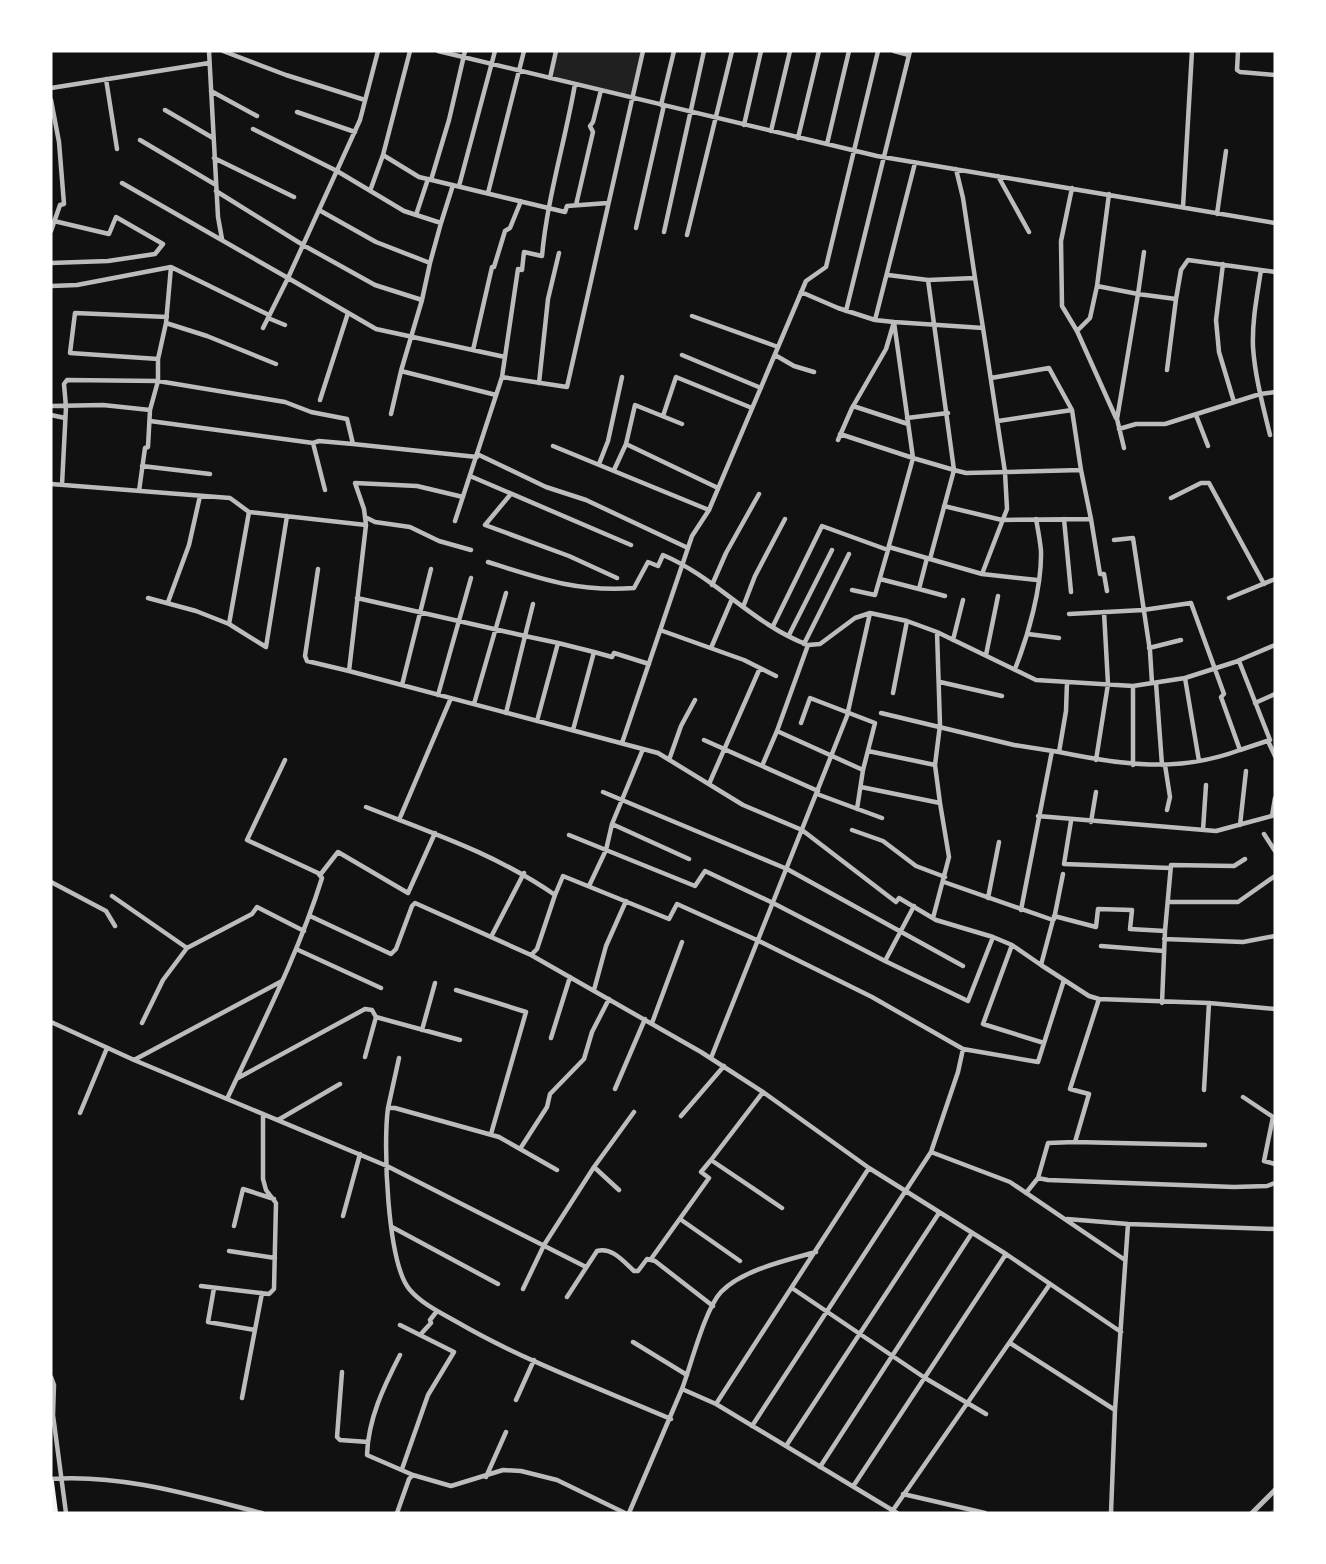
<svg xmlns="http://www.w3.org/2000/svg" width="1326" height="1564" font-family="Helvetica,sans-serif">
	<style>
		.green { fill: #202020 }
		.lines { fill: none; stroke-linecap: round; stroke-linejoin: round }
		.stream { stroke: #333; stroke-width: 2.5 }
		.minor { stroke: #bcbcbc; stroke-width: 4.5 }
		.tertiary { stroke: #bcbcbc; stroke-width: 5 }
		.primary { stroke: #f5f5f5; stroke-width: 6 }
	</style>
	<rect width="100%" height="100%" fill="#111"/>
	<!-- green -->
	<path class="green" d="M556,51H643L632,98L550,78Z"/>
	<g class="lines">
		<!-- stream -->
		<path class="stream" d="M1270,1513L1275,1509"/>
		<!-- minor -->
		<path class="minor" d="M209,51L218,217L222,239
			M223,51L286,75L365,100
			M378,51L360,120L288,278L376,329L505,357L502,377L567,387L643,51
			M438,51L877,156L1275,223
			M894,51L909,55
			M1238,51L1237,70L1240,72L1275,75
			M550,78L556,51
			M106,79L117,149
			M51,88L209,63
			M211,91L257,116
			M51,100L59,142L64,204L60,205L51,231
			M661,105L674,51
			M165,110L213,138
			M297,112L355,132
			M744,125L761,51
			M253,129L337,171L404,211L441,223L430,263
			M771,131L790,51
			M798,138L819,51
			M140,140L216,185
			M827,144L849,51
			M383,155L410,51
			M214,158L294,197
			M956,169L963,198L975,278
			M998,176L1029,232
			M431,180L449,120L465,51
			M122,183L288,278L263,328
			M459,186L495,51
			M1072,188L1061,241L1062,306L1077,331L1116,418
			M216,191L303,245L375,285L422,300L401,371L496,395
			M370,191L383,155L419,177L565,212L567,206L608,203
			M488,193L524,51
			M1109,194L1097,286L1138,294L1117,419L1124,448
			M576,205L593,132L590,126L593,122L601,90
			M1183,207L1192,51
			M319,210L376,242L430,263L422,300
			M1217,214L1226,151
			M416,215L428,179
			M441,223L453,185
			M636,228L664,105
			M664,232L704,51
			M687,235L732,51
			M1144,252L1138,294L1176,299L1167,370
			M51,263L108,261L155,254L163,244L116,217L109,234L54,221
			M1223,264L1216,320L1219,352L1234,402
			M1261,270C1257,296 1252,321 1253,347C1255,377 1263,406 1270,435
			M928,280L975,278L983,328
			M51,286L77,285L171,267L269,315
			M801,292L838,308L875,320L915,163
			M1176,299L1181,270L1188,260L1275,272
			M846,311L910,51
			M692,316L778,347
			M268,318L285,325
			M875,320L894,322L913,458L954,470L928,280L888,275
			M166,323L207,336L276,364
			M1077,331L1090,318L1097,286
			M473,350L492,267H494L505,231L510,228L521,201
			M682,355L761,388
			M775,355L794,366L814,372
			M505,357L518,269L522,270L524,252L542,256C547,199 565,142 575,84
			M158,359L70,353L75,313L167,317
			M991,378L1049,368L1072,410L998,421
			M539,383L548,299L559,253
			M320,400L348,313
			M51,406L103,405L150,410
			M853,406L908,424
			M1072,410L1081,470
			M391,414L401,371
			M51,415L65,418
			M1196,415L1208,446
			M663,416L676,377L752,408
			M907,418L948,413
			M150,421L313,443L325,490
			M1119,429L1136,424H1165L1260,394L1275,392
			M840,434L913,458L888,549
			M838,440L852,408L886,349L894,322L983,328L1005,472L1007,509L982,574L930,559
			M313,443L319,441L353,444L477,457
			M626,444L635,405L682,424
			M553,446L709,510
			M477,454L546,487L586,500L688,548
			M599,464L608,441L622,377
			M142,466L210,474
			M614,470L626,444L718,488
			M470,476L631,545
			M51,484L230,498L249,512L366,525
			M62,485L66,407L64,384L67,380L158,381L285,402L311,412L347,419L353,444
			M139,491L145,448L148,447L150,410L158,381V359L166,323L171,267
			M510,495L485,525L569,556L617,578
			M463,497L417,486L355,483L364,509L366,525L349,671L658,753L743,805L802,830L896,902L899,898L936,920L993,937L1012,945L1041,965
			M1171,498L1201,483H1209L1264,584
			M944,506L1002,520L1091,519L1100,574H1104L1107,591
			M365,517L375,522L410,527L439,541L471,550
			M1064,519L1071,592
			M455,521L502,377
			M1114,540L1133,538L1150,651L1152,683
			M889,547L930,559L954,470L966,473L1081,470L1091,519
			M488,562C541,579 577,592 634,588L648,562L658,566L663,555C715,577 754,625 808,645L820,644L855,618L870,613L907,621L937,632L1036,680L1133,686L1185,678L1235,662L1275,645
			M318,569L305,656L307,661L349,671
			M982,574L1037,580
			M880,579L919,589L927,558
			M712,585L726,553L759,494
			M919,589L945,596
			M148,598L196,611L229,624L266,647L287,516
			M357,598L525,636L533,604
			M1229,598L1275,579
			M168,602L189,545L200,496
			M743,607L755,576L785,519
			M229,624L249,512
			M773,626L822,526L888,550L875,595L852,590
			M660,630L744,660L776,676
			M937,632L940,725L935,765L940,803
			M1028,634L1059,638
			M789,635L832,550
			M953,640L963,600
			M804,644L849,554
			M711,648L732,599
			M1149,648L1181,640
			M986,655L998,596
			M1239,661L1270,740L1240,750
			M1015,669C1028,636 1042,587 1041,551C1040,540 1038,530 1036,519
			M1185,678L1199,761
			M940,682L1002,696
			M1067,682L1066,711L1059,752C1122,765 1178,773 1240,750L1221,697L1224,694L1191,603L1143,610L1069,614
			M1156,683L1162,765
			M402,685L431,569
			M1133,686V765
			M893,693L907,621
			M438,695L471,578
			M1255,703L1275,694
			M474,704L506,593
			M506,713L525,636L558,643
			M881,713L1014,745L1059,752
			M537,721L558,643L594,652
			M801,723L810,698L875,723L863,770
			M573,730L594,652L612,657L614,653L649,664
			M777,731L808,645
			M704,740L818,791
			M1268,741L1275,756
			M622,743L692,536L709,510L806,281L826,267L878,51
			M868,751L935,765
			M669,760L681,726L695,700
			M1096,760L1108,684L1104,612
			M1165,765L1170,797L1167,810
			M762,766L777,731L863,770L857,809
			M709,784L760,668
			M861,787L940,803L949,857L933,918
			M603,792L787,869L963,966
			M817,794L882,818
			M366,807C432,833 496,854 555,895L563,876L669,919L677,904L759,941L872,997L963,1049L1038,1062L1064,980
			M1038,816L1216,831L1272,816L1275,798
			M399,820L451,698
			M1071,821L1064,864L1170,868
			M1091,822L1096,792
			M612,824L643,749
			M1240,825L1246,771
			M852,830L883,841L916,866L945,877
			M1203,830L1206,785
			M1264,834L1275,851
			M569,835L695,886L705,871L773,903L885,961L914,906
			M320,875L338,852L408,893L435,833
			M51,882L106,911L115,926
			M944,882L1053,920L1041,965L1089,996L1099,999L1209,1003L1275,1009
			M589,886L606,850L612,824L689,859
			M112,896L187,948
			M988,898L999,842
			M1168,902H1238L1275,876
			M1021,910L1052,751
			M310,916L391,954L396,949L412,906L415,903L531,955L701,1052L763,1092L869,1168L1006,1254L1121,1332
			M1054,916L1096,927L1098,909L1132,910L1130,929L1165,931
			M1054,919L1063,874
			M491,937L524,873
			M1164,939L1243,942L1275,936
			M1012,945L983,1024L1044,1043
			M1101,946L1164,951
			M296,949L381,988
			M531,955L537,949L555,895
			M885,961L968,1001L993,937
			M456,990L526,1012L491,1134
			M594,990L606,946L626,901
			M1162,1003L1165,931L1171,865L1234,866L1245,859
			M51,1022L134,1060L387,1166L586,1267
			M142,1023L163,980L187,948L252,914L257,907L304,931
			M652,1023L682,942
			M422,1030L435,983
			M551,1038L570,977
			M365,1057L376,1017
			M711,1058L847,716L870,613
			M134,1060L282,981
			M238,1078L365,1009L372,1010L376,1017L460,1040
			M615,1089L645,1019
			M1204,1090L1209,1003
			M763,1092L711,1160L782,1208
			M1243,1097L1273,1117L1264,1161L1275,1164
			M227,1099C261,1026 298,955 322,878L318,873L247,840L285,760
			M388,1108L399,1058
			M80,1113L107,1048
			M681,1116L724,1066
			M278,1120L340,1084
			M1075,1142L1205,1145
			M520,1149L547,1107L550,1094L584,1059L592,1032L609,999
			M931,1152L958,1072L963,1049
			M594,1167L634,1112
			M557,1170L499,1137L395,1108H388C383,1143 387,1264 410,1290C422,1304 441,1313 457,1322C524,1361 599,1388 671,1419
			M1038,1178L1048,1143L1075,1142L1089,1094L1070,1089L1099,999
			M1026,1193L1038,1178L1048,1180L1234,1187L1267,1186L1275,1183
			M343,1216L360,1154
			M680,1219L740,1261
			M1067,1219L1128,1224
			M234,1226L243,1189L274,1199
			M392,1227L498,1284
			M229,1251L275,1258
			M651,1259L709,1178L701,1172L711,1160
			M201,1286L269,1294L274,1289L276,1203L266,1190L263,1179V1114
			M214,1288L208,1322L255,1330
			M792,1288L925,1378L986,1414
			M523,1289L544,1245L594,1167L619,1190
			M567,1297L597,1251C612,1247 623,1261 634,1271H638L647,1259L655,1261L713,1306
			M400,1325L454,1352L428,1395L402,1469
			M420,1335L431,1323L430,1320L437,1311
			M633,1342L687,1375
			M1010,1343L1115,1410
			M400,1355C384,1386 368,1419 367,1455L413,1475
			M342,1372L337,1437L340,1440L368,1442
			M51,1377L54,1385L53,1415L66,1513
			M682,1389C691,1365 705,1309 721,1292C742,1270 787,1260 816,1252
			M242,1398L262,1293
			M516,1400L534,1360
			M716,1404L869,1168
			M752,1426L931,1152L1010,1182L1125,1260
			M786,1446L939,1213
			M820,1467L972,1233
			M486,1477L506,1432
			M51,1479C123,1474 194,1496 262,1513
			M854,1485L1006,1254
			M903,1494L985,1513
			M397,1513L409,1479L413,1475L451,1486L503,1470L521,1471L557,1480L625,1513
			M629,1513L682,1389L716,1404L897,1513
			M891,1513L1050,1284
			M1111,1513L1115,1410L1128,1224L1275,1229"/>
		<!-- tertiary -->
		<path class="tertiary" d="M1252,1513L1275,1490"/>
		<!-- primary -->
		<path class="primary" d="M51,1482L55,1513"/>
	</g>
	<!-- border -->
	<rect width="1326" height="1564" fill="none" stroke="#ffffff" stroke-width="105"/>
</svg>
